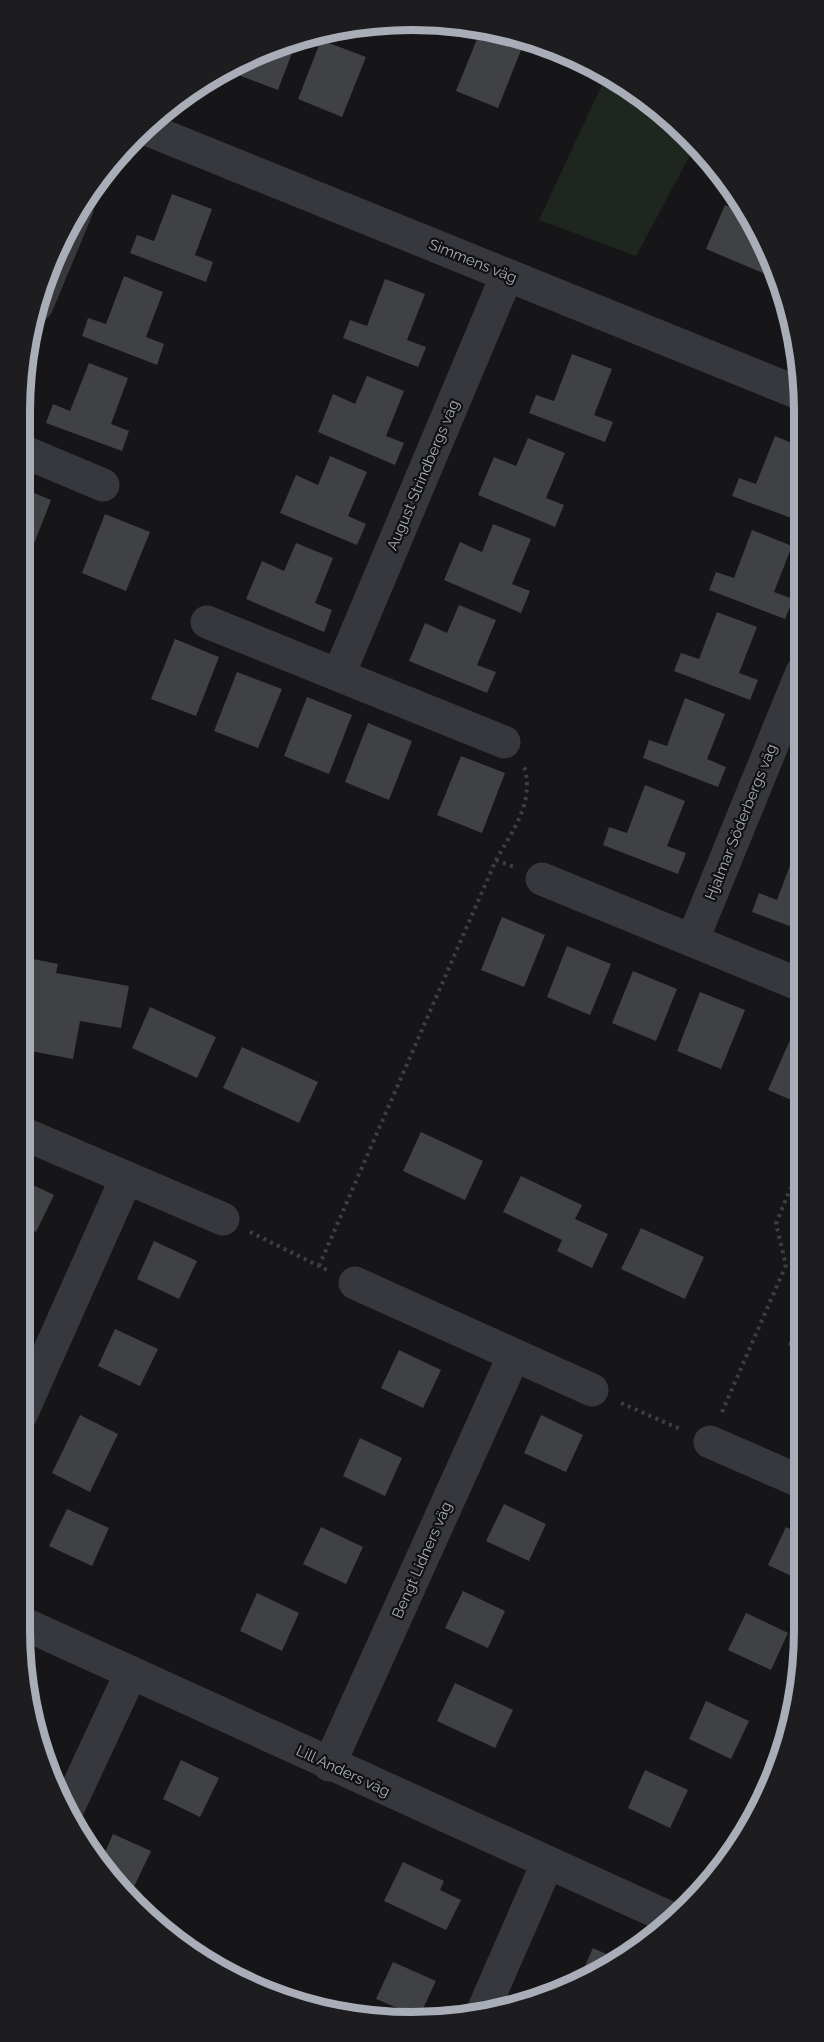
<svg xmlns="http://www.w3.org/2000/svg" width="824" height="2042" font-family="Raleway,sans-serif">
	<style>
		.green { fill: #1e261f }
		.building { fill: #404145 }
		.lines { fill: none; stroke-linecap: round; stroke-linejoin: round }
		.path { stroke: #3d3f44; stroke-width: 4; stroke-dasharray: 3 4.5; stroke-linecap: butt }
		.minor { stroke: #37383d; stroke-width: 33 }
		.labels { text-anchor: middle; stroke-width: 4.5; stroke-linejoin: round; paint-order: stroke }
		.street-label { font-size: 15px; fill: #a8adb8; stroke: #111113 }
		.rim { fill: none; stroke: #a8adb8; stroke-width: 8 }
	</style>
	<rect width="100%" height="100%" fill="#161618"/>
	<!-- green -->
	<path class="green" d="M607,74L630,86L696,144L636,256L539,220Z"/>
	<!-- building -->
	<path class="building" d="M479,34L521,50L498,108L456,91Z
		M298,37L278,90L233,73L238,60Z
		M321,40L366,57L342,117L298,99Z
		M172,194L212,209L195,255L213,262L206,282L130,253L137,235L154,241Z
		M725,205L749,216L764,239L771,260L765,274L706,249Z
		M124,276L163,292L146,337L164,344L157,365L82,336L88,318L106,324Z
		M385,279L425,294L407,340L426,347L418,367L343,338L350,320L367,326Z
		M572,354L612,369L594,415L613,422L605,442L529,413L536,395L554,401Z
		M89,363L128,378L111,424L129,431L122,451L46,423L53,404L70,411Z
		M367,376L404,391L386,436L404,443L395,465L318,432L333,394L355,404Z
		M775,436L801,447V486L797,497L801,499L802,522L732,496L739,478L756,484Z
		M528,438L565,453L546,498L564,505L555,527L478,495L494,457L516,466Z
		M330,456L367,472L348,516L366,524L357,545L280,513L296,475L318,485Z
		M20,487L51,500L28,559L20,556Z
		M105,514L150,532L126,591L82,573Z
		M493,524L531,539L512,584L530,591L521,613L444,580L460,542L482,552Z
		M752,530L792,546L774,592L793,599L785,619L709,590L716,572L734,578Z
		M296,543L333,558L315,603L332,610L324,632L246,599L262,561L284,571Z
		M459,605L496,620L477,665L496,672L487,693L409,661L425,623L447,633Z
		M717,612L757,627L739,673L758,680L750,700L674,671L681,653L699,659Z
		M175,639L219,657L196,716L151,699Z
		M237,672L282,689L258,748L214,731Z
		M307,697L352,715L329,774L284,756Z
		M685,698L725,714L707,759L726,767L718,787L643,758L649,740L667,746Z
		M368,723L412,741L389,800L345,782Z
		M461,756L505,773L482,833L437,815Z
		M645,785L685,801L667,846L686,853L678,874L603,845L609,827L627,833Z
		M797,805L802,808V829L790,824Z
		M795,852L802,855L803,931L752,912L759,893L777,900Z
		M502,917L545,935L524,987L481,970Z
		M567,946L611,964L590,1015L547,997Z
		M33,959L58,964L56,973L129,986L121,1028L80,1021L73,1059L20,1049V1031Z
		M633,971L677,989L656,1041L612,1023Z
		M700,992L745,1010L721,1069L677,1051Z
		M150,1007L216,1037L197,1078L132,1048Z
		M794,1031L803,1035V1105L768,1090Z
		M242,1047L318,1082L299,1123L223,1088Z
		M421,1132L483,1161L465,1200L403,1171Z
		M521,1176L582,1205L575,1219L608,1234L592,1268L557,1251L562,1240L503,1212Z
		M20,1179L54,1195L36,1232L20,1224Z
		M641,1228L704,1257L685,1299L621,1269Z
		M154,1241L197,1261L179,1299L137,1279Z
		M804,1309V1352L788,1345Z
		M115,1329L158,1349L140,1386L98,1366Z
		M399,1350L441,1370L423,1408L381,1388Z
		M80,1415L118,1434L90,1492L52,1473Z
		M541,1415L583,1435L566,1472L524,1453Z
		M360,1438L402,1458L385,1496L343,1476Z
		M504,1504L546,1524L529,1561L486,1541Z
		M67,1509L109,1528L92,1566L49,1546Z
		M321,1527L363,1547L346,1584L303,1564Z
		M786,1527L804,1536V1582L768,1565Z
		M463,1591L505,1611L488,1648L445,1628Z
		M257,1593L299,1613L282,1651L240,1631Z
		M746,1613L788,1633L771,1670L728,1650Z
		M455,1683L513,1710L495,1748L437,1721Z
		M706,1701L749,1721L731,1759L689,1739Z
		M181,1760L219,1778L200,1817L163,1799Z
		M645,1770L688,1790L670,1828L628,1808Z
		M113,1834L151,1851L132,1891L113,1882L101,1861Z
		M403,1862L444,1881L440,1890L461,1900L446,1930L384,1901Z
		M593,1948L619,1960L609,1970L578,1981Z
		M393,1962L436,1981L419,2017L376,1999Z"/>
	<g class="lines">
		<!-- path -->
		<path class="path" d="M496,860L514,867
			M250,1232L327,1270
			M319,1266L496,860C513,830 535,802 524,766
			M621,1403L680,1429
			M722,1412L786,1265L776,1224L790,1189L803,1184"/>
		<!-- minor -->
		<path class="minor" d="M144,128L801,394
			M37,305L77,209
			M20,450L103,485
			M207,622L504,742
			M339,674L507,275
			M542,879L803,986
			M693,939L802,672
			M22,1133L223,1219
			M355,1283L592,1390
			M20,1417L126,1179
			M710,1442L804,1483
			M20,1622L668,1917
			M329,1765L514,1355
			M69,1806L131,1673
			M481,2015L547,1864"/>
	</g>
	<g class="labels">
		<!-- street labels -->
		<g class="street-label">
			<text transform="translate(473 261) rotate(22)" y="5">Simmens väg</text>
			<text transform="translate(423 475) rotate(-67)" y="5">August Strindbergs väg</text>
			<text transform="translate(741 822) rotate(-68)" y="5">Hjalmar Söderbergs väg</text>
			<text transform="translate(422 1560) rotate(-66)" y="5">Bengt Lidners väg</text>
			<text transform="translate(343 1771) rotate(25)" y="5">Lill Anders väg</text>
		</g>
	</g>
	<!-- crop -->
	<path d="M0 0H824V2042H0ZM412 30H412A382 382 0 0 1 794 412V1630A382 382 0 0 1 412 2012H412A382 382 0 0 1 30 1630V412A382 382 0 0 1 412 30Z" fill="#1d1d20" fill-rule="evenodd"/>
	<path class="rim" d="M412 30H412A382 382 0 0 1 794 412V1630A382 382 0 0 1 412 2012H412A382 382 0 0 1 30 1630V412A382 382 0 0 1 412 30Z"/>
</svg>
